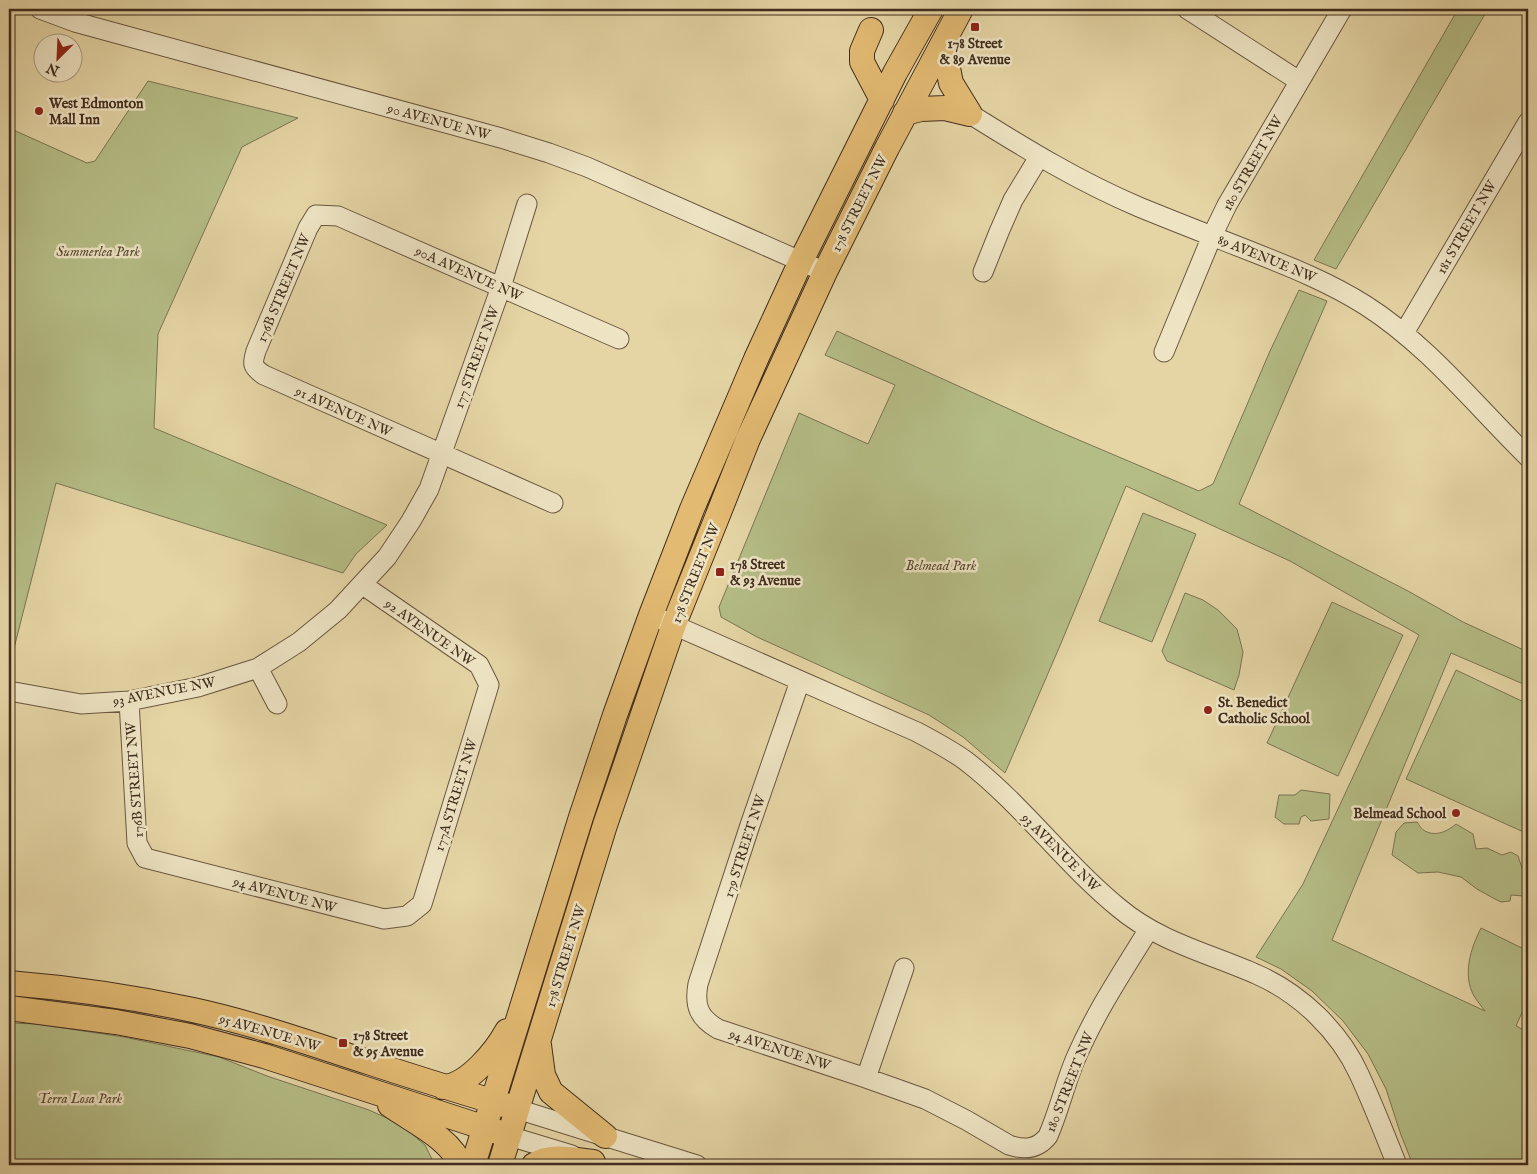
<svg xmlns="http://www.w3.org/2000/svg" width="1537" height="1174" font-family="'IM FELL English',serif">
	<style>
		.green { fill: #b5bd86; stroke: #7b7552 }
		.lines { fill: none; stroke-linecap: round; stroke-linejoin: round }
		.minor-casing { stroke: #6a5740; stroke-width: 21 }
		.major-casing { stroke: #412d1e; stroke-width: 26 }
		.minor { stroke: #eee4c4; stroke-width: 19 }
		.major { stroke: #e2ba72; stroke-width: 24 }
		.poi-dot { fill: #8f2418; stroke: #eee4c4; stroke-width: 2 }
		.labels { text-anchor: middle; stroke-width: 5; stroke-linejoin: round; paint-order: stroke }
		.poi-label { font-size: 14px; font-weight: bold; fill: #412d1e; stroke: #eee4c4; text-anchor: start }
		.street-label { font-size: 14px; fill: #412d1e; stroke: #eee4c4 }
		.park-label { font-size: 14px; font-style: italic; fill: #584a33; stroke: #eee4c4 }
	</style>
	<rect width="100%" height="100%" fill="#e5d5a5"/>
	<filter id="stains"><feTurbulence type="fractalNoise" baseFrequency=".004" numOctaves="4"/><feColorMatrix values="0 0 0 0 .2 0 0 0 0 .09 0 0 0 0 .02 0 0 0 .5 -.17"/></filter>
	<radialGradient id="worn" r=".72"><stop offset=".6" stop-color="#630" stop-opacity="0"/><stop offset="1" stop-color="#630" stop-opacity=".3"/></radialGradient>
	<!-- green -->
	<path class="green" d="M1458,9H1488L1336,269L1314,260Z
		M148,81L298,118L242,147L158,334L154,428L387,525L356,554L343,573L56,483L9,668V128L87,163L95,161Z
		M1299,290L1327,301L1239,504L1408,591L1463,622L1528,652V686L1451,653L1332,940L1485,1011C1482,1007 1477,1001 1474,996C1462,974 1471,948 1481,928L1528,951V999L1516,1026L1528,1032V1165H1413L1401,1135L1386,1089L1368,1054L1343,1021L1312,991L1281,969L1256,957L1303,884L1419,635L1290,561L1126,486L1059,648L1005,773L963,737L929,715L757,637L721,617L719,607L799,413L868,444L895,385L825,355L837,331L1053,429L1199,491L1213,484L1270,351Z
		M1143,513L1196,534L1152,642L1099,621Z
		M1185,593L1203,600L1218,610L1237,629L1243,652L1239,675L1234,690L1167,661L1162,651Z
		M1332,602L1403,635L1338,776L1267,743Z
		M1456,670L1528,704V834L1406,779Z
		M1301,790L1330,794L1329,819L1311,821L1305,815L1301,817L1299,824H1284L1275,817L1279,795H1295Z
		M1417,822C1419,825 1422,830 1425,831C1436,837 1448,831 1456,824L1473,834L1476,849L1487,848L1502,855L1511,852L1518,856L1524,874L1528,878V894L1524,896L1511,895L1510,901L1501,902L1493,898L1477,889L1461,877L1438,872L1418,873L1392,855L1396,832L1404,823Z
		M9,1023L36,1024L124,1037L219,1057L267,1076L369,1110L400,1124L425,1145L435,1165H9Z"/>
	<g class="lines">
		<!-- minor casing -->
		<g class="minor-casing">
			<path id="minor" d="M40,9L75,22L501,138L549,153L587,167L825,272
				M1187,9L1299,81
				M970,114C1026,149 1078,181 1139,207C1178,223 1217,238 1255,253C1293,268 1330,283 1365,305C1428,345 1475,405 1528,457
				M983,272L999,232L1013,200L1039,157
				M1404,333L1528,122
				M1164,352L1212,236L1227,205L1342,9
				M553,503L264,375C252,367 252,364 256,351L308,228L316,215L338,216L619,339
				M651,615L917,732C934,741 951,750 966,761C1022,804 1065,864 1119,908C1159,942 1211,954 1258,975C1301,994 1340,1032 1359,1074C1373,1104 1385,1135 1397,1165
				M258,668L277,704
				M800,681L750,825L698,984C694,1006 699,1018 718,1029L866,1078L925,1099L966,1120L1009,1145C1024,1150 1037,1150 1048,1136C1059,1111 1065,1084 1075,1060C1095,1013 1123,971 1149,929
				M9,691L81,704L129,701L198,687L258,668L299,642L338,610L387,557L411,521L429,489L501,287L527,204
				M129,701L137,843L145,858L384,919L407,916L422,904L489,685L479,665L363,585
				M866,1078L904,968
				M517,1109L697,1165
				M509,1136L572,1155"/>
		</g>
		<!-- major casing -->
		<g class="major-casing">
			<path id="major" d="M871,30L862,51V62L882,100
				M943,43L951,83L970,114
				M905,113L921,109L945,108L970,114
				M9,983C70,988 132,997 193,1010C253,1023 312,1044 371,1063C416,1078 462,1092 508,1106
				M9,1008L116,1022L190,1036L264,1056L501,1133
				M539,1045L543,1075L551,1092L605,1136
				M443,1087C468,1086 496,1051 507,1031
				M390,1105C411,1120 453,1140 460,1165
				M473,1165L581,817L615,715L651,615L692,509L756,359L801,261L895,73L931,9
				M500,1165L605,825L674,624L716,520L748,439L825,272L887,148L961,9
				M534,1165C551,1154 574,1160 593,1162"/>
		</g>
		<!-- minor -->
		<use href="#minor" class="minor"/>
		<!-- major -->
		<use href="#major" class="major"/>
	</g>
	<!-- markers -->
	<g class="poi-dot">
		<rect x="970" y="22" width="10" height="10" rx="2.5"/>
		<circle cx="39" cy="111" r="5"/>
		<rect x="715" y="567" width="10" height="10" rx="2.5"/>
		<circle cx="1208" cy="710" r="5"/>
		<circle cx="1456" cy="813" r="5"/>
		<rect x="338" y="1038" width="10" height="10" rx="2.5"/>
	</g>
	<g class="labels">
		<!-- poi labels -->
		<g class="poi-label">
			<text x="975" y="48" text-anchor="middle">178 Street<tspan x="975" dy="16">&amp; 89 Avenue</tspan></text>
			<text x="49" y="108">West Edmonton<tspan x="49" dy="16">Mall Inn</tspan></text>
			<text x="730" y="569">178 Street<tspan x="730" dy="16">&amp; 93 Avenue</tspan></text>
			<text x="1218" y="707">St. Benedict<tspan x="1218" dy="16">Catholic School</tspan></text>
			<text x="1446" y="818" text-anchor="end">Belmead School</text>
			<text x="353" y="1040">178 Street<tspan x="353" dy="16">&amp; 95 Avenue</tspan></text>
		</g>
		<!-- street labels -->
		<g class="street-label">
			<text transform="translate(439 121) rotate(15)" y="5">90 AVENUE NW</text>
			<text transform="translate(1252 163) rotate(-60)" y="5">180 STREET NW</text>
			<text transform="translate(859 203) rotate(-63)" y="5">178 STREET NW</text>
			<text transform="translate(1466 227) rotate(-60)" y="5">181 STREET NW</text>
			<text transform="translate(1267 258) rotate(22)" y="5">89 AVENUE NW</text>
			<text transform="translate(469 273) rotate(24)" y="5">90A AVENUE NW</text>
			<text transform="translate(283 288) rotate(-67)" y="5">176B STREET NW</text>
			<text transform="translate(476 357) rotate(-70)" y="5">177 STREET NW</text>
			<text transform="translate(344 411) rotate(24)" y="5">91 AVENUE NW</text>
			<text transform="translate(695 573) rotate(-68)" y="5">178 STREET NW</text>
			<text transform="translate(430 632) rotate(35)" y="5">92 AVENUE NW</text>
			<text transform="translate(164 691) rotate(-11)" y="5">93 AVENUE NW</text>
			<text transform="translate(134 780) rotate(-94)" y="5">176B STREET NW</text>
			<text transform="translate(455 795) rotate(-73)" y="5">177A STREET NW</text>
			<text transform="translate(744 846) rotate(-72)" y="5">179 STREET NW</text>
			<text transform="translate(1061 852) rotate(45)" y="5">93 AVENUE NW</text>
			<text transform="translate(285 894) rotate(15)" y="5">94 AVENUE NW</text>
			<text transform="translate(565 956) rotate(-73)" y="5">178 STREET NW</text>
			<text transform="translate(270 1032) rotate(16)" y="5">95 AVENUE NW</text>
			<text transform="translate(780 1049) rotate(18)" y="5">94 AVENUE NW</text>
			<text transform="translate(1069 1082) rotate(-68)" y="5">180 STREET NW</text>
		</g>
		<!-- park labels -->
		<g class="park-label">
			<text x="98" y="256">Summerlea Park</text>
			<text x="941" y="570">Belmead Park</text>
			<text x="80" y="1103">Terra Losa Park</text>
		</g>
	</g>
	<!-- margin -->
	<rect width="1537" height="1174" fill="none" stroke="#e5d5a5" stroke-width="30"/>
	<rect x="10" y="10" width="1517" height="1154" fill="none" stroke="#412d1e" stroke-width="2.5"/>
	<rect x="15" y="15" width="1507" height="1144" fill="none" stroke="#412d1e"/>
	<!-- north arrow -->
	<g transform="translate(58 58) rotate(204)"><circle r="24" fill="#eee4c4" stroke="#a99b82"/>
	<path d="M0-4L9 19L0 12L-9 19Z" fill="#8f2418"/>
	<text y="-8" font-size="14" font-weight="bold" text-anchor="middle" fill="#412d1e">N</text>
	</g>
	<rect width="100%" height="100%" filter="url(#stains)"/>
	<rect width="100%" height="100%" fill="url(#worn)"/>
</svg>
